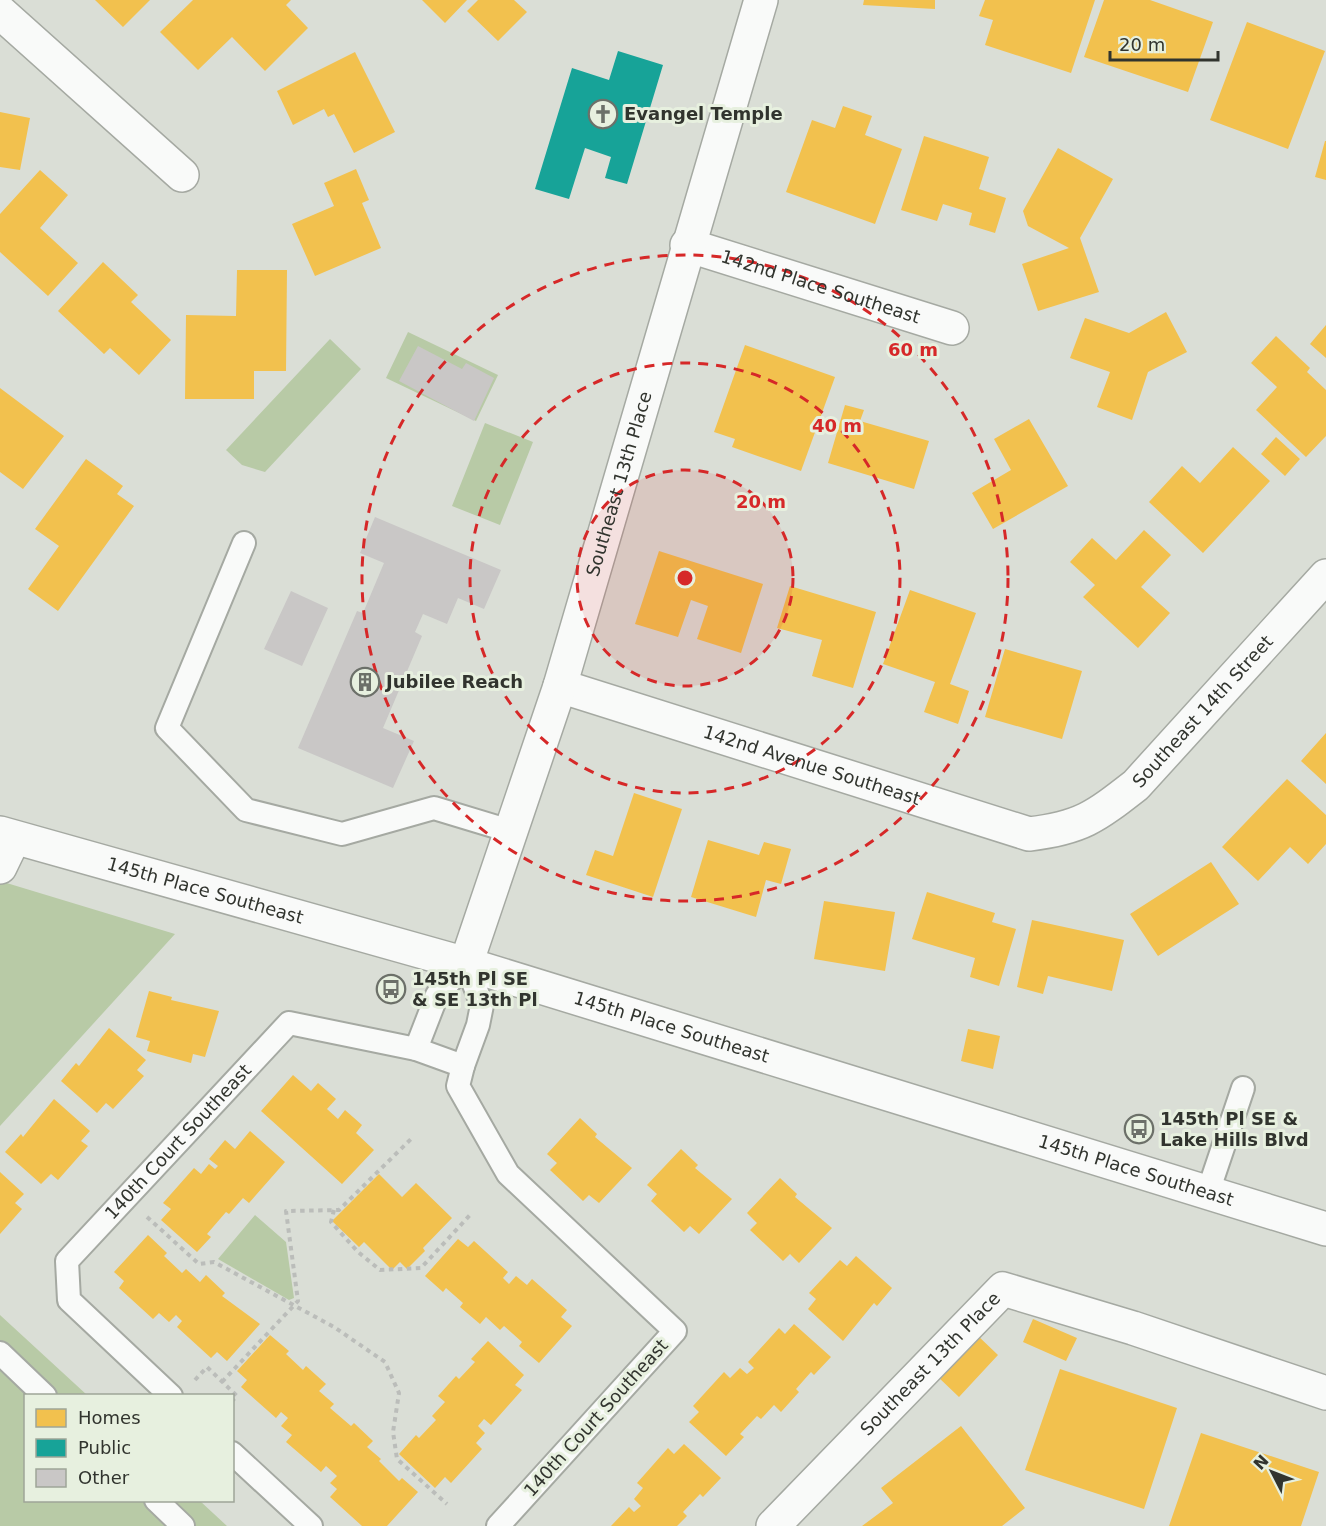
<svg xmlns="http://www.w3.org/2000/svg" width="1326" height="1526" font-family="'DejaVu Sans',sans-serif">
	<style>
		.green { fill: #b8caa6 }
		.homes { fill: #f2c14e }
		.public { fill: #17a398 }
		.building { fill: #c9c7c6 }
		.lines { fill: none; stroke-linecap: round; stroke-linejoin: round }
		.service-casing { stroke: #a5a9a2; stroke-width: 26 }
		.minor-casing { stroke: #a5a9a2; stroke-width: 36 }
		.tertiary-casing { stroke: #a5a9a2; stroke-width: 36 }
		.path { stroke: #bbbdba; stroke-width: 4; stroke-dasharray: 4.5 4.5; stroke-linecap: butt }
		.service { stroke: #f9faf9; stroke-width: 22 }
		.minor { stroke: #f9faf9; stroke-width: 33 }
		.tertiary { stroke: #f9faf9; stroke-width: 33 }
		.ring { fill: none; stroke: #d62828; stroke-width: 3; stroke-dasharray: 10 8 }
		.labels { text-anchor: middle; stroke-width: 6; stroke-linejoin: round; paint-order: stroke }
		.poi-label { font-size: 18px; font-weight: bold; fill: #31342e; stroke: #e7f0df; text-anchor: start }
		.street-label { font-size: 18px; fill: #31342e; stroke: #e7f0df }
		.centre { fill: #d62828; stroke: #e7f0df; stroke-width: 3 }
		.ring-label { font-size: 18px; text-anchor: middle; font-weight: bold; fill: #d62828; stroke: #e7f0df; stroke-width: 6; stroke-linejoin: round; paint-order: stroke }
	</style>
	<rect width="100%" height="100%" fill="#daded6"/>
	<!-- green -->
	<path class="green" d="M408,332L498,375L476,421L386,378Z
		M330,339L361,369L265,472L242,465L226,450Z
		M485,423L533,442L500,525L452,506Z
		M0,881L175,934L0,1126Z
		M255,1215L286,1242L294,1298L289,1300L218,1259Z
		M0,1315L87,1395L26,1396V1500L200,1501L227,1526H0Z"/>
	<!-- homes -->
	<path class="homes" d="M95,0H150L123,27Z
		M193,0H291L286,5L308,28L265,71L232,37L198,70L160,32Z
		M422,0H467L445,23Z
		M478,0H514L527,12L498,41L467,11Z
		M864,0H935V9L863,5Z
		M985,0H1095L1071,73L985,45L993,20L979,16Z
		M1104,0H1150L1213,22L1188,92L1084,57Z
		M1247,22L1325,51L1288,149L1210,120Z
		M355,52L395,132L354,153L334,114L328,117L324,109L293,125L277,91Z
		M843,106L872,116L865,135L902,149L875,224L786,192L812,120L835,128Z
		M0,112L30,118L20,170L0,167Z
		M924,136L989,157L979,189L1006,198L995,233L969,225L972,213L943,204L937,221L901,210Z
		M1325,141H1326V180L1315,177Z
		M1058,148L1113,179L1080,238L1099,292L1038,311L1022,264L1069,248L1028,226L1023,211Z
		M356,169L369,200L362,203L381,248L315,276L292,224L334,206L324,183Z
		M40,170L68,195L40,228L78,263L48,296L0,252V214Z
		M103,262L138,295L131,302L171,340L139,375L110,348L104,354L58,311Z
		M237,270H287L286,371H254V399H185L186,315L236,316Z
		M1166,312L1187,352L1148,372L1132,420L1097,407L1110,372L1070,358L1085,318L1129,333Z
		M1326,325V358L1310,344Z
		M1276,336L1310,368L1307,372L1326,390V436L1306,457L1256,410L1277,387L1251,363Z
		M745,345L835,377L801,471L732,447L735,439L714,432Z
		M0,388L64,436L23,489L0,472Z
		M845,405L864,410L860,421L929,441L914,489L828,463Z
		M1029,419L1068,486L993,529L972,493L1011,470L994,439Z
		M1276,437L1300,459L1285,476L1261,454Z
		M1233,447L1270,481L1203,553L1149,502L1182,466L1200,483Z
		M86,459L123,486L117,494L134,506L58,611L28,589L59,546L35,529Z
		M1144,530L1171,555L1141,587L1170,613L1138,648L1083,597L1095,585L1070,562L1092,538L1116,560Z
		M659,551L763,584L741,653L697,639L708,606L691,600L678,637L635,624Z
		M790,586L876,612L853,688L812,676L822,640L777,628Z
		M910,590L976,613L950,684L969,691L958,724L924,712L935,682L883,664Z
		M1005,649L1082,671L1062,739L985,717Z
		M1326,733V784L1301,761Z
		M1287,779L1326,815V844L1308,864L1290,847L1258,881L1222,847Z
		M634,793L682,809L653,897L586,875L595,850L613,856Z
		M708,840L759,855L764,842L791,849L781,884L766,880L756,917L691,897Z
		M1211,862L1239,904L1158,956L1130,914Z
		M927,892L995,913L992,922L1016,929L999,986L970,977L975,958L912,939Z
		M824,901L895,912L885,971L814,959Z
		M1032,920L1124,940L1112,991L1048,976L1043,994L1017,987Z
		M149,991L172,997L171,1000L219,1011L205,1057L193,1054L191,1063L147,1051L150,1041L136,1037Z
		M109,1028L146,1060L137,1070L144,1076L113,1109L106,1103L97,1113L61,1081L76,1063L79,1066Z
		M968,1029L1000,1036L993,1069L961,1061Z
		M293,1075L311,1091L318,1083L336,1099L327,1109L338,1119L345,1110L362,1125L356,1133L374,1150L342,1184L261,1111Z
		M54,1099L90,1131L81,1141L88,1146L58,1180L51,1174L41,1184L5,1152L21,1134L23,1137Z
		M580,1118L597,1134L595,1137L632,1168L599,1203L589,1195L583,1201L550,1170L557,1163L547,1154Z
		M250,1131L285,1162L249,1203L243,1198L229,1214L226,1212L207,1234L211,1237L197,1252L161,1220L171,1209L163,1203L194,1168L201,1174L209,1164L215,1169L218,1166L209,1159L225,1140L235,1149Z
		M681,1149L698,1165L695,1168L732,1199L699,1234L690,1226L684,1232L651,1201L657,1194L647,1185Z
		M0,1172L24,1194L15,1203L22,1209L0,1234Z
		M379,1174L402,1197L416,1183L452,1218L423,1248L425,1251L407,1269L400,1262L392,1270L364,1242L359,1247L332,1221Z
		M780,1178L797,1194L795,1197L832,1228L799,1263L790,1254L783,1261L750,1230L757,1223L747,1213Z
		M148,1235L167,1253L164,1256L182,1273L186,1269L200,1282L206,1275L225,1293L222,1296L260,1324L227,1361L217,1352L211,1358L177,1327L182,1321L176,1315L169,1322L159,1313L153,1319L119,1288L124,1281L114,1272Z
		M458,1239L468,1247L474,1241L508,1272L503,1278L509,1284L516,1276L527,1285L532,1279L567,1310L561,1317L572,1326L539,1363L519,1346L522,1342L504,1326L500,1330L486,1317L480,1324L460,1307L463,1303L446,1288L443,1292L425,1276Z
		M856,1256L892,1288L877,1306L874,1303L843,1341L808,1309L816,1299L809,1293L840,1260L847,1266Z
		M1033,1319L1077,1338L1066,1361L1023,1342Z
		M794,1324L831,1357L814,1375L811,1372L796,1389L799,1392L781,1412L774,1405L761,1419L757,1416L740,1434L744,1437L726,1456L689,1422L699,1412L693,1406L724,1372L730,1378L740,1368L747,1374L754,1368L748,1362L779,1328L785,1334Z
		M976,1334L998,1355L959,1397L937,1376Z
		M270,1335L289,1351L286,1354L303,1370L306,1366L326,1384L319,1391L334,1404L330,1408L351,1426L354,1423L373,1441L367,1447L381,1459L379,1461L399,1481L402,1478L418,1492L387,1526H362L330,1497L337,1489L330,1483L337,1476L326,1466L321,1472L286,1442L292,1435L281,1426L288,1418L281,1412L276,1418L241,1387L247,1380L237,1371Z
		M488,1341L524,1375L515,1385L522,1390L491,1425L484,1419L478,1426L485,1433L476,1443L482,1449L451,1483L445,1477L435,1488L399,1454L416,1435L419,1438L436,1420L432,1416L445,1402L438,1396L456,1376L459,1379L475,1362L471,1359Z
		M1060,1369L1177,1408L1144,1509L1025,1470Z
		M961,1426L1025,1508L1002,1526H862L893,1503L881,1488Z
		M1201,1433L1319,1472L1301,1526H1169Z
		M684,1444L721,1478L703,1497L700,1494L683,1512L687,1516L677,1526H611L629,1507L634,1512L641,1506L634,1499L643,1488L637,1483L668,1448L674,1454Z"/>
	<!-- public -->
	<path class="public" d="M618,51L663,65L627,184L605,178L611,157L585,148L569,199L535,189L572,68L609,80Z"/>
	<!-- building -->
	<path class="building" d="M418,346L462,369L466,363L494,378L474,421L399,381Z
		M375,517L501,570L484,609L458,598L447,624L423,614L415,632L422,636L383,728L414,741L393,788L298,748L357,611L363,613L384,563L360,553Z
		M291,591L328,608L302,666L264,649Z"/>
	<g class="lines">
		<!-- service casing -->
		<g class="service-casing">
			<g id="service">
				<path d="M244,543L167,728L246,810L342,834L434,808L510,831"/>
				<path d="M416,1049L437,995L466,964L482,1005L478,1025L463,1066"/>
				<path d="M1208,1192L1243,1088"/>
				<path d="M0,1353L45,1396"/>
				<path id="s1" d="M171,1396L69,1300L67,1261L289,1023L416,1049L463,1066L458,1086L508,1174L675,1331L498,1526"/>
				<path d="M232,1453L311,1526"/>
				<path d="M156,1500L183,1526"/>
			</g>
		</g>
		<!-- minor casing -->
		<g class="minor-casing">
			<g id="minor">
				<path d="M0,12L182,175"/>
				<path id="s2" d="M687,245L952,328"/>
				<path id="s3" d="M560,686L1029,834C1081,828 1095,817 1136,785L1326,576"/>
				<path d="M0,867L14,838"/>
				<path id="s4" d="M466,964L560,686L761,0"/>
				<path id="s5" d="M773,1526L1003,1289L1133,1328L1326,1393"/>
			</g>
		</g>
		<!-- tertiary casing -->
		<g class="tertiary-casing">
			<g id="tertiary">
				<path id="s6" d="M0,833L466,964L1326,1229"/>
			</g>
		</g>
		<!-- path -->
		<path class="path" d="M334,1210L331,1222L358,1252L380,1270L421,1268L470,1215
			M147,1217L199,1264L214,1262L334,1327L385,1362L399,1393L393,1432L397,1459L447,1504
			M195,1380L207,1367L237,1396L232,1401
			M222,1382L298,1301L286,1211L339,1210L412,1138"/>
		<!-- service -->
		<use href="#service" class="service"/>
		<!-- minor -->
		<use href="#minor" class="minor"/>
		<!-- tertiary -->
		<use href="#tertiary" class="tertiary"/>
	</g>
	<!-- distance rings -->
	<circle cx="685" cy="578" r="108" fill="#d62828" fill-opacity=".12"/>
	<g class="ring">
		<circle cx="685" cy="578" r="108"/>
		<circle cx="685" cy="578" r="215"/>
		<circle cx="685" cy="578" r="323"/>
	</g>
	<!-- icons -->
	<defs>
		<g id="church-ring" transform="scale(1.5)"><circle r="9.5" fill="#e7f0df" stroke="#6c7069" stroke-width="1.5"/><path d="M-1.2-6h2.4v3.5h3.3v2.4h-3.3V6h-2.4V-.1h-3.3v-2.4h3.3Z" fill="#6c7069"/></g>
		<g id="building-ring" transform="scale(1.5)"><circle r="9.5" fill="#e7f0df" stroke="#6c7069" stroke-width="1.5"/><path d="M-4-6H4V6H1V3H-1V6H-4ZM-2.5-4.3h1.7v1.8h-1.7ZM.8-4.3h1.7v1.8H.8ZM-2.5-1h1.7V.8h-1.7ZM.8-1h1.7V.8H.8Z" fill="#6c7069"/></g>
		<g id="bus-ring" transform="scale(1.5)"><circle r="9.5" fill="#e7f0df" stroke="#6c7069" stroke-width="1.5"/><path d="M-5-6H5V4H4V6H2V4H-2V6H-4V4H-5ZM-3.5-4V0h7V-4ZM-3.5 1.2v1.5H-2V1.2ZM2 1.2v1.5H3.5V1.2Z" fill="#6c7069"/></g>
	</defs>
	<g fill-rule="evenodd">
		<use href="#church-ring" x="603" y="114"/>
		<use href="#building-ring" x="365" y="682"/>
		<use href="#bus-ring" x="391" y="989"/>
		<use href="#bus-ring" x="1139" y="1129"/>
	</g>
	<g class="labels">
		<!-- poi labels -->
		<g class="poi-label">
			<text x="624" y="120">Evangel Temple</text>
			<text x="386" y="688">Jubilee Reach</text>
			<text x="412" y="985">145th Pl SE<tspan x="412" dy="21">&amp; SE 13th Pl</tspan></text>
			<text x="1160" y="1125">145th Pl SE &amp;<tspan x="1160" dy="21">Lake Hills Blvd</tspan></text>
		</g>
		<!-- street labels -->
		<g class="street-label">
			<text dy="6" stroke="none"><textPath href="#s2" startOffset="140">142nd Place Southeast</textPath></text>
			<text dy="6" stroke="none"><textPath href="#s4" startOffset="504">Southeast 13th Place</textPath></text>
			<text dy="6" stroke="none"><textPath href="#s3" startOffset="711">Southeast 14th Street</textPath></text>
			<text dy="6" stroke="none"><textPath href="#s3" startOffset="264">142nd Avenue Southeast</textPath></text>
			<text dy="6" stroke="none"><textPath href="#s6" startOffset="213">145th Place Southeast</textPath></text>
			<text dy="6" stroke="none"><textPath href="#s6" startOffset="699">145th Place Southeast</textPath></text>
			<text dy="6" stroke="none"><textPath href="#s1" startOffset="342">140th Court Southeast</textPath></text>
			<text dy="6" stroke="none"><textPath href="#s6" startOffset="1185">145th Place Southeast</textPath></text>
			<text dy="6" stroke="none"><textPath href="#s5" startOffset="226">Southeast 13th Place</textPath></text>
			<text transform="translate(596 1418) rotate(-48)" y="6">140th Court Southeast</text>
		</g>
	</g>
	<circle cx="685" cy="578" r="9" class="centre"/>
	<g class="ring-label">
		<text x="913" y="356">60 m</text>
		<text x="837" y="432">40 m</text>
		<text x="761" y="508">20 m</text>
	</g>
	<!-- legend -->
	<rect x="24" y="1394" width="210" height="108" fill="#e7f0df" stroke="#9ea598" stroke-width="1.5"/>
	<rect x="36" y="1409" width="30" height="18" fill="#f2c14e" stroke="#9ea598" stroke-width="1.5"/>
	<text x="78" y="1424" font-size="18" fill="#31342e">Homes</text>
	<rect x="36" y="1439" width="30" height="18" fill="#17a398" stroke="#9ea598" stroke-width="1.5"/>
	<text x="78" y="1454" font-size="18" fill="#31342e">Public</text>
	<rect x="36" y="1469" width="30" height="18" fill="#c9c7c6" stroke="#9ea598" stroke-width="1.5"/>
	<text x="78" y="1484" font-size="18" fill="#31342e">Other</text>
	<!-- north arrow -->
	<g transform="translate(1272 1472) rotate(312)" stroke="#e7f0df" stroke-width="4.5" paint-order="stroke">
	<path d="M0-4.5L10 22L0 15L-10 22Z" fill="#31342e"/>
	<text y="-9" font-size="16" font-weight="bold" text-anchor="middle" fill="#31342e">N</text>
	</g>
	<!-- scale -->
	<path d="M1110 51v9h108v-9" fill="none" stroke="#31342e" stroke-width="3"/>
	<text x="1119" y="51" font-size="18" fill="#31342e" stroke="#e7f0df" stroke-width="4.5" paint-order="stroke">20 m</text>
</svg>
